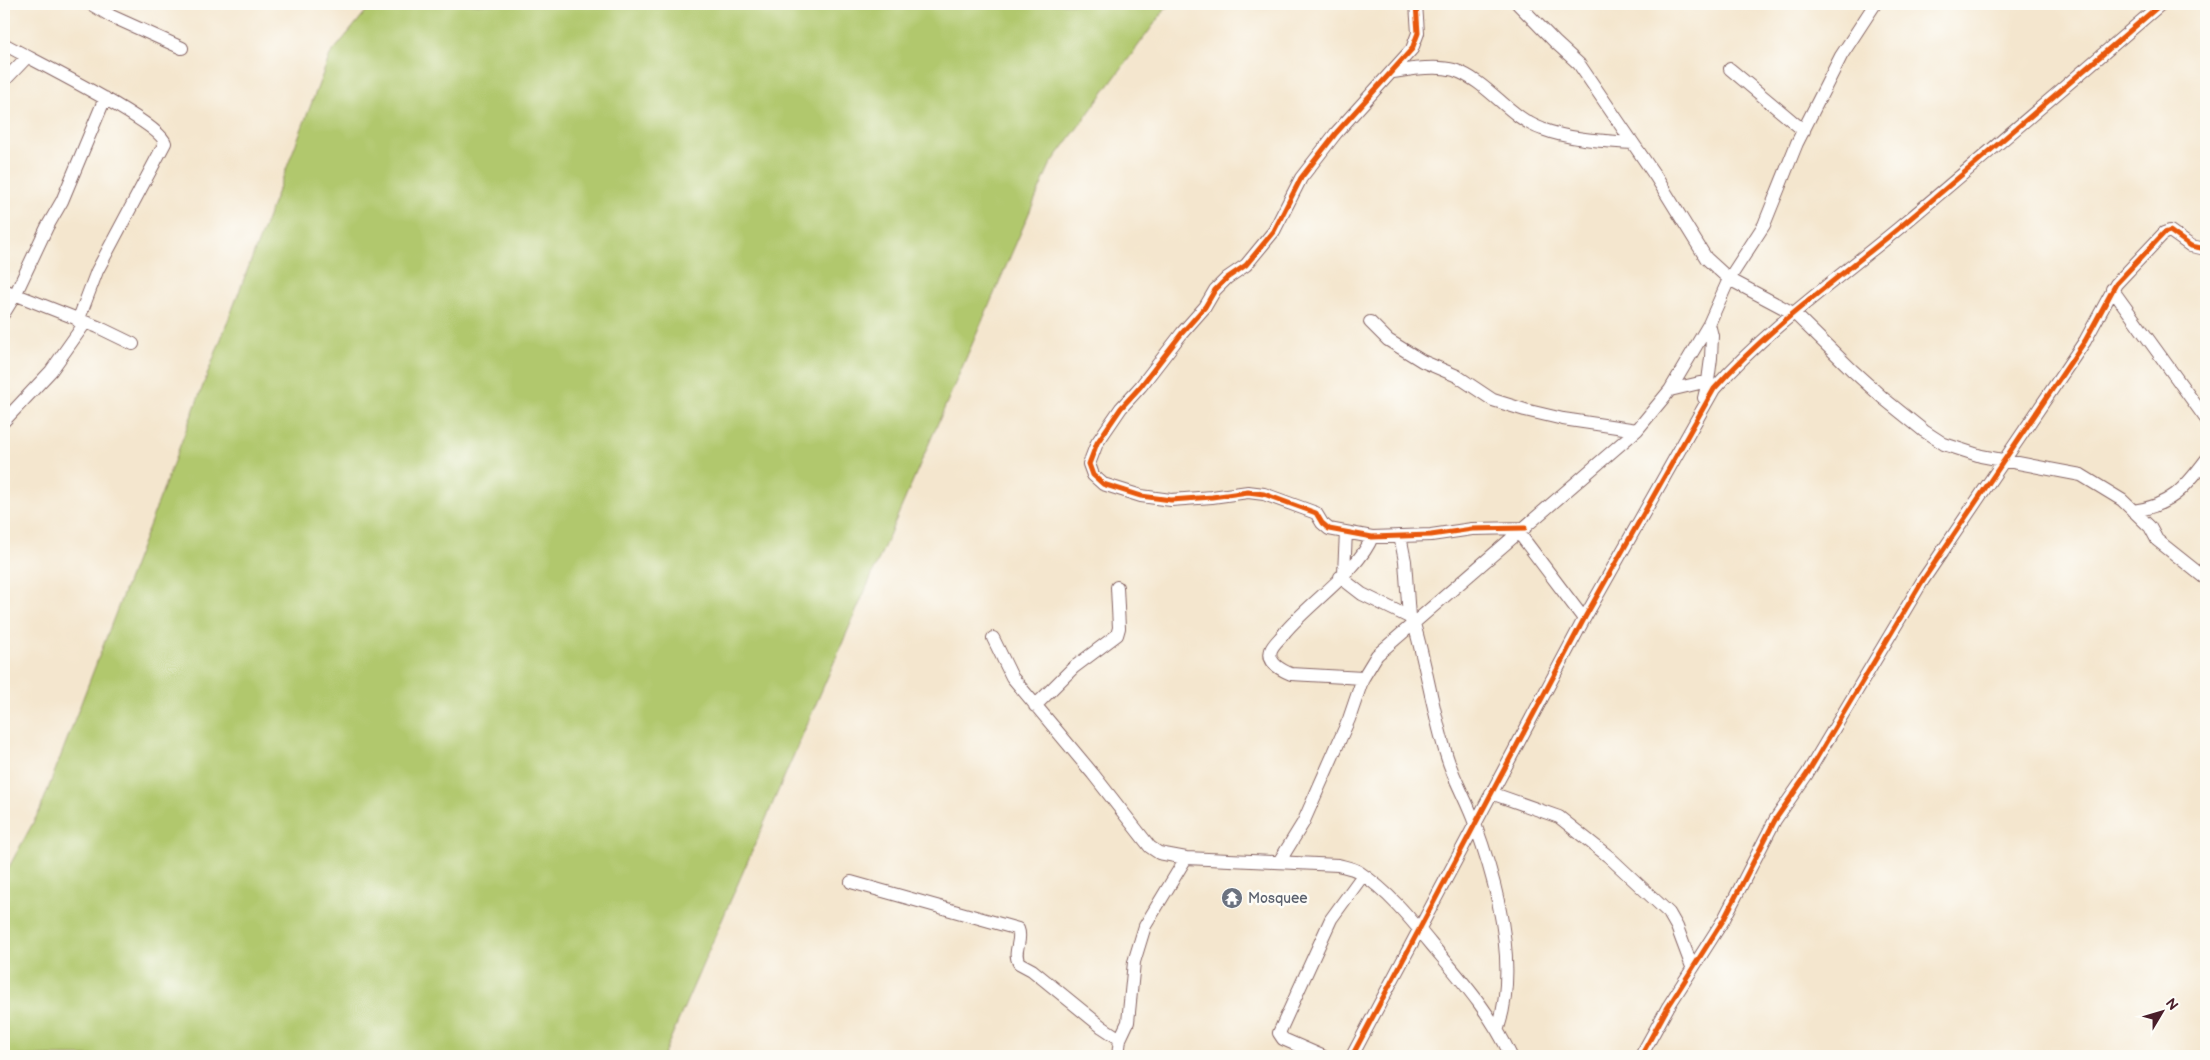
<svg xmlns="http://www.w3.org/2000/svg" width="2210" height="1060" font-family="'Balsamiq Sans',sans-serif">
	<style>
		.green { fill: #b1c86d; stroke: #7e744c }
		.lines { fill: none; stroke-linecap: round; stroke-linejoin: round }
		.minor-casing { stroke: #866564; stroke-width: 14 }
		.minor { stroke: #fff; stroke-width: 12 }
		.cycleway-casing { stroke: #fdfcf7; stroke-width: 8 }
		.cycleway { stroke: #e8590c; stroke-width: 5 }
		.labels { text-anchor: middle; stroke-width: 5; stroke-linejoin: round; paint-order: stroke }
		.worship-label { font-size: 14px; fill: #5b616d; stroke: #fdfcf7; text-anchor: start }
	</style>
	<rect width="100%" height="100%" fill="#fdfcf7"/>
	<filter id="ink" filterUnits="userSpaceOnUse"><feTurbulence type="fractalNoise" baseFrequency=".02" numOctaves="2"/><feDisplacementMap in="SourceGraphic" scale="10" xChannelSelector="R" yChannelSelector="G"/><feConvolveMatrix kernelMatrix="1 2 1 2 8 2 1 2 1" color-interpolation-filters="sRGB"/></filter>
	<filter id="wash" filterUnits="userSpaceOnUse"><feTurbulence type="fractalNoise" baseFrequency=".0096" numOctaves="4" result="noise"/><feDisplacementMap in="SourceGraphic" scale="20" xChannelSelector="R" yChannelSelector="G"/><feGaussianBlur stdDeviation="1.12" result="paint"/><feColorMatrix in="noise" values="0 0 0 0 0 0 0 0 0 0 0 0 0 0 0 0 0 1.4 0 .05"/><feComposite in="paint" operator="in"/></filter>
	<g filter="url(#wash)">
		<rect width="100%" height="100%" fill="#f4e6ce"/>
		<!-- green -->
		<path class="green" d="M372,4H1169L1050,165L663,1056H4V876L40,810L330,55Z"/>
	</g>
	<g filter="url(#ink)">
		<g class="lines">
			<!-- minor casing -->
			<g class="minor-casing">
				<path id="minor" d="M91,4L111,16L182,48
					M1416,4L1418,33L1412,49L1336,133L1301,178L1274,231L1246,265L1227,278L1215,290L1205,307L1182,333L1141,386L1121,408L1097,443L1089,464L1093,475L1103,484L1141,496L1171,500L1212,497L1248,492L1264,494L1316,513L1322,523L1329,529L1372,537L1431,535L1472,529L1525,528
					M1518,4L1555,42L1579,64L1656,177L1706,258L1729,279L1795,314L1852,370L1883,398L1924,431L1944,444L1981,456L2081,475L2122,500L2150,527L2157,540L2206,579
					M4,44C30,59 160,122 165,143L97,271L78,321
					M1730,69L1804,131
					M1393,72C1410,69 1437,65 1454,70C1488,81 1508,117 1542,129C1571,140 1603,141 1633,143
					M4,81L27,57
					M2112,289L2206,419
					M4,290L98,327L133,344
					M4,313L15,295L47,227L62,201L105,98
					M1370,322L1388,340L1422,361L1457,376L1493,400L1525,410L1563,419L1637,430
					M1670,390L1708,381
					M1704,398L1708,381L1711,358L1712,336L1709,324L1729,279L1764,225L1797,143L1841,56L1875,4
					M4,421L51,371L85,323
					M2133,511C2170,506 2185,488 2206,460
					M1519,533L1584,619
					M1400,536L1405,561L1409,617
					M1344,573L1346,532
					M1340,577L1362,594L1409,617L1414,624C1427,668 1433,714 1447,757C1454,780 1467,801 1475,824C1497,884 1519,965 1498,1028
					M993,638L1012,677L1093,774L1150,847L1159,853L1186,858L1338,865C1345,867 1353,868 1359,872C1388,891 1410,918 1432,945C1463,982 1490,1012 1511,1056
					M1363,678L1291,674C1281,670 1267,663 1271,650C1273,644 1281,638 1285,632C1309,603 1360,569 1372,537
					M1035,706L1073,668L1117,635L1119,628L1117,587
					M1491,793L1559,817L1608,856L1669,913L1677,927L1692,967
					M1279,862L1303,823L1349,719L1363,678L1377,655L1637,430L1670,390L1709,324
					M851,882L1018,929C1023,941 1012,951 1019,963L1032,970L1102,1027L1120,1039
					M1118,1056L1120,1039L1128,1022L1134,962L1145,926L1186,858
					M1322,1056L1283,1039L1279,1033L1331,919L1363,875
					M1352,1056L1584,619L1714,389C1768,328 1836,280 1899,228C1987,154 2074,79 2161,4
					M1641,1056L1668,1007L1724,919L1775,820L1807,774L1923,580L2085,341L2116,284L2164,233L2170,231L2191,246L2206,249"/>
			</g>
			<!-- minor -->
			<use href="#minor" class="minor"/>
			<!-- cycleway casing -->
			<g class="cycleway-casing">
				<path id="cycleway" d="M1416,4L1418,33L1412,49L1336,133L1301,178L1274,231L1246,265L1227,278L1215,290L1205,307L1182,333L1141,386L1121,408L1097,443L1089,464L1093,475L1103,484L1141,496L1171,500L1212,497L1248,492L1264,494L1316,513L1322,523L1329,529L1372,537L1431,535L1472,529L1525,528
					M1352,1056L1584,619L1714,389C1768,328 1836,280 1899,228C1987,154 2074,79 2161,4
					M1641,1056L1668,1007L1724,919L1775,820L1807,774L1923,580L2085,341L2116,284L2164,233L2170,231L2191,246L2206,249"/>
			</g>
			<!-- cycleway -->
			<use href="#cycleway" class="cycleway"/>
		</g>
	</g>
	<!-- icons -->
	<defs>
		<g id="temple-disc" transform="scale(1.125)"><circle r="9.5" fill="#6b7280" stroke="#fdfcf7"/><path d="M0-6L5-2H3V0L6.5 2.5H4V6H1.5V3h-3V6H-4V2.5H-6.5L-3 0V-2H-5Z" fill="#fff"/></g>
	</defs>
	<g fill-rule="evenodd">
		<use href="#temple-disc" x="1232" y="898"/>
	</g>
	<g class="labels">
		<!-- worship labels -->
		<g class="worship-label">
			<text x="1248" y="903">Mosquee</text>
		</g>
	</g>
	<!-- margin -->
	<rect width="2210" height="1060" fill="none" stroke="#fdfcf7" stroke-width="20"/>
	<!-- north arrow -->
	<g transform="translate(2162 1012) rotate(52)" stroke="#fdfcf7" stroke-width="4" paint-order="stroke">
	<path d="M0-4L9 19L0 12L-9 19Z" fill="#4a1f2b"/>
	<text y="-8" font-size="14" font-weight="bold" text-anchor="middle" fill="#4a1f2b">N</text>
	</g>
</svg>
